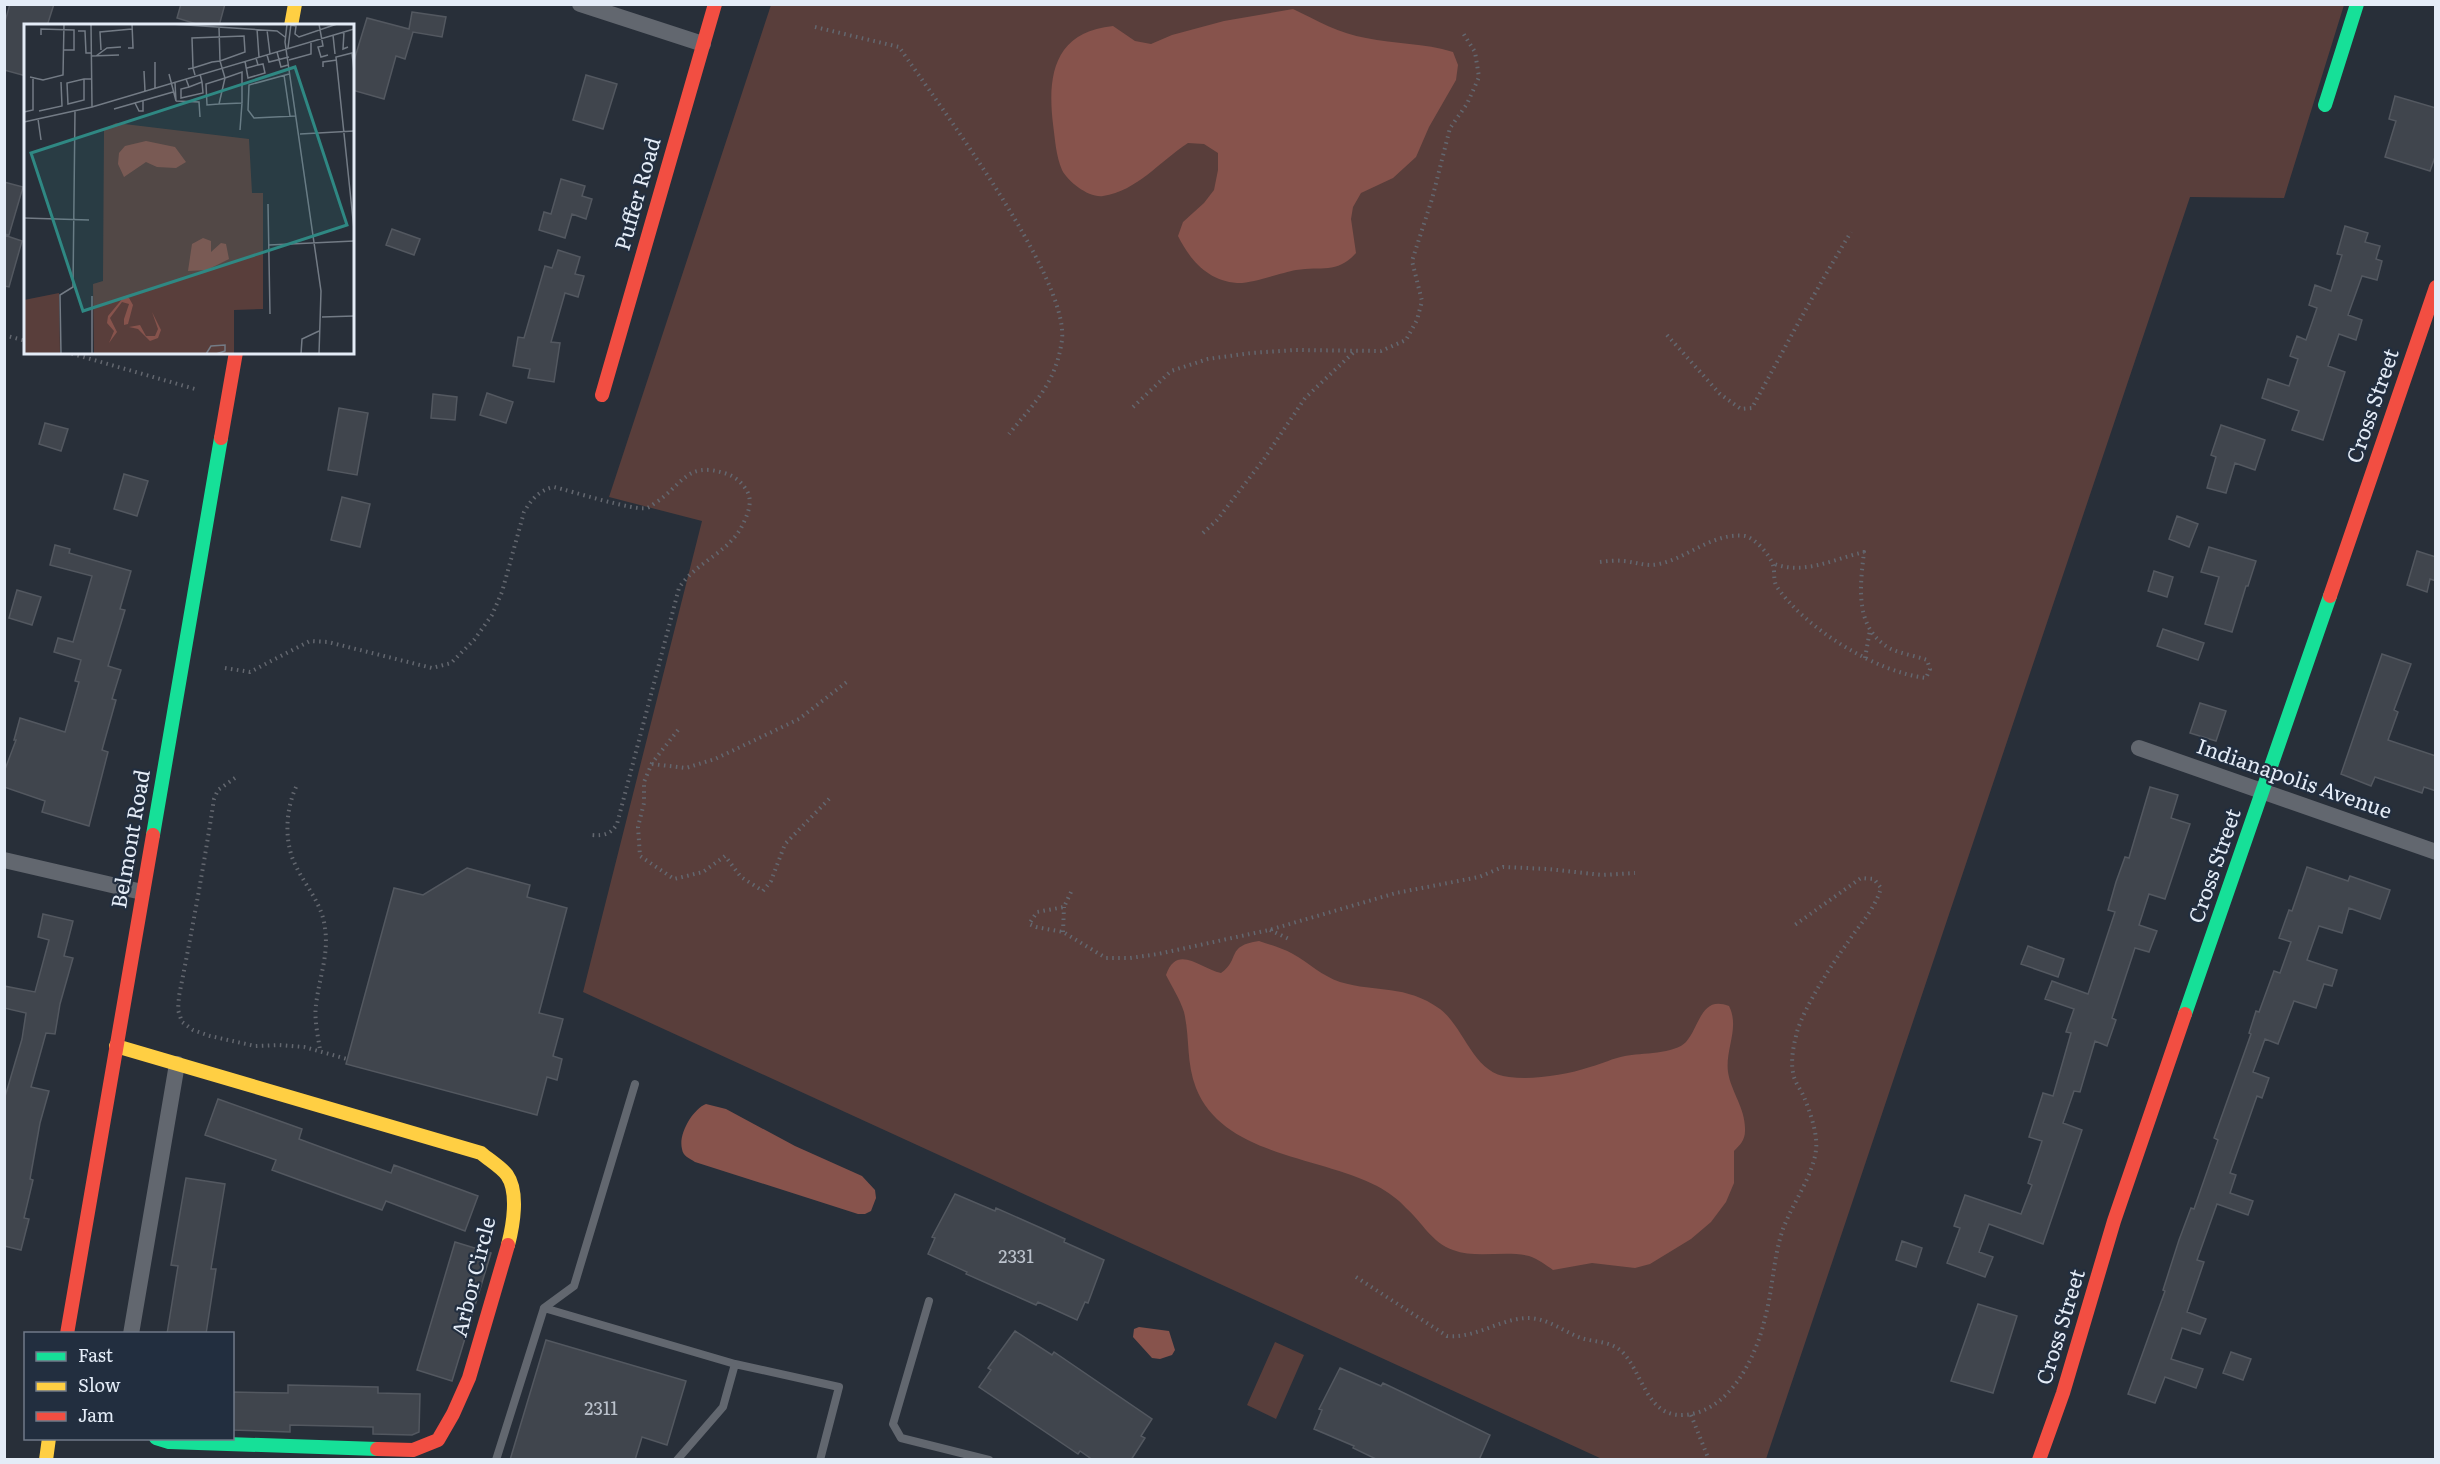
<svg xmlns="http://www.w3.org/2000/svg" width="2440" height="1464" font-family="Literata,serif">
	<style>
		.green { fill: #593e3b }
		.water { fill: #87534c }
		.building { fill: #40454d; stroke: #535860; stroke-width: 1.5 }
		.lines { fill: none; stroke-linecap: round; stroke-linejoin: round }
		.path { stroke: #63676f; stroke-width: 4; stroke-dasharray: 1.5 4.5; stroke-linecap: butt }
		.lane { stroke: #62676f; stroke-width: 8 }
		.street { stroke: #62676f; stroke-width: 16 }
		.fast { stroke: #16e098; stroke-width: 14 }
		.slow { stroke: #ffcf43; stroke-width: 14 }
		.jam { stroke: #f24e42; stroke-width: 14 }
		.labels { text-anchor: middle; stroke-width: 4.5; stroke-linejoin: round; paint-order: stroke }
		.number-label { font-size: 18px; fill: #bbc2cc }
		.street-label { font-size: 21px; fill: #e4ecf7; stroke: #222e3f }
		.inset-road { fill: none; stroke: #737b85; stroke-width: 1.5 }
		.view { fill: #2f8883; fill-opacity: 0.15; stroke: #2f8883; stroke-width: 3 }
		.inset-edge { fill: none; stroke: #e4ecf7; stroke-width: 3 }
	</style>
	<rect width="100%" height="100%" fill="#282f39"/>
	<!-- green -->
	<path class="green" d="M771,5H2344L2284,198L2190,197L1766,1459H1602L583,992L702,521L609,497Z
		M1275,1342L1304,1355L1276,1419L1247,1405Z"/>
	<!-- water -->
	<path class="water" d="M1293,9C1316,20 1340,34 1366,38C1395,44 1424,43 1453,52L1458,65L1456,80L1429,127L1416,157L1393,178L1361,193L1353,207L1351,219L1356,253C1337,274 1322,266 1296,270C1280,273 1251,284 1237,283C1208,281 1190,260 1178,236L1183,222L1204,203L1214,190L1218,170V153L1204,144L1188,143C1160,161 1137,191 1103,196C1089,198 1068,182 1062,170C1056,156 1055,139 1053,124C1047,74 1055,32 1113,26L1135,41L1151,44L1172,35L1224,21Z
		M1259,941C1271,945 1282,948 1293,954C1309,963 1322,976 1340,982C1377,993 1405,984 1440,1009C1465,1028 1473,1074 1509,1077C1534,1080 1566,1075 1590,1067C1602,1064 1613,1058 1625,1056C1641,1053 1675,1054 1686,1042C1700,1026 1701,995 1729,1006C1740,1028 1725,1049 1728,1072C1731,1092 1746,1109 1745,1131C1745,1140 1740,1145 1734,1151V1183L1726,1202L1711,1222L1691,1239L1650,1264L1635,1268L1592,1263L1553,1270C1546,1265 1538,1259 1529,1256C1504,1250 1477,1259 1453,1250C1432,1243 1422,1222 1406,1208C1398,1199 1388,1192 1377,1186C1319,1156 1223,1156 1196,1088C1186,1062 1190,1037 1184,1012C1180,999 1172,987 1166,975C1177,943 1201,969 1221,973C1241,959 1225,946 1259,941Z
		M706,1104L726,1109L795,1146L862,1176L875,1190L876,1198L871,1211L865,1214H858L695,1162C689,1158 683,1156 682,1149C678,1134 693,1109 706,1104Z
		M1139,1327L1169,1331L1175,1350L1172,1355L1160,1359L1152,1358L1133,1337L1134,1329Z"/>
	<!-- building -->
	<path class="building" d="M10,4H54L47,26H26V76L4,70V25Z
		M181,4H225L219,26H203L177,18Z
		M412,12L446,17L442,37L413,32L405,59L396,56L384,99L352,90V67L367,18L409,29Z
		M586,75L617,84L603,129L573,120Z
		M2395,96L2436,108V154L2430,171L2385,157L2396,121L2389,119Z
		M561,179L585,186L582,196L592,199L586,219L572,214L565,238L539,230L544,212L551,214Z
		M4,182L23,187L9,235L4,234Z
		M2345,226L2368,233L2365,242L2380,246L2376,259L2382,261L2377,280L2362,276L2348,315L2362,320L2356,340L2339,334L2328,366L2345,372L2323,440L2292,430L2299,411L2262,398L2268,379L2289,386L2298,359L2290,356L2297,336L2306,340L2317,308L2309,305L2315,285L2331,291L2342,255L2337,254Z
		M392,229L420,239L414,255L386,245Z
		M4,235L22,241L9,287L4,286Z
		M558,250L580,257L575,274L584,276L578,297L565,293L551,342L560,343L554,382L528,378L530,369L513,366L518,337L524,338L545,266L552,268Z
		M487,393L513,402L506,423L480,415Z
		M433,394L457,397L455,420L431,418Z
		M339,408L368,413L357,475L328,470Z
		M45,423L68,429L61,451L39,444Z
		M2221,425L2265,440L2255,470L2235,463L2226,493L2207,488L2216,457L2211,455Z
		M124,474L148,481L137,516L114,509Z
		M342,497L370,504L360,547L331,540Z
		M2177,516L2198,524L2189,547L2169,539Z
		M55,545L70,549L69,553L131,571L120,609L125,610L108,666L121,670L112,699L116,700L102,750L108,752L89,826L42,812L45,801L4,787V772L16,740H14L20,718L65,732L79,682L75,681L81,660L54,652L58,638L73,642L92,576L50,565Z
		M2209,547L2256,561L2248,586H2246L2232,632L2205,624L2219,577L2201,572Z
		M2417,551L2436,557V581L2430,579L2427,592L2407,585Z
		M2154,571L2173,577L2167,597L2148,591Z
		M17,590L41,597L32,625L9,618Z
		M2163,629L2204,643L2198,660L2157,646Z
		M2382,654L2411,664L2394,710L2398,712L2388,740L2436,756V791L2424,787L2422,793L2375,777L2371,786L2341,774Z
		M2200,703L2226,711L2216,741L2190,733Z
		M2150,787L2178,795L2171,818L2190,824L2165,899L2149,894L2139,925L2157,931L2149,952L2135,948L2112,1018L2116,1020L2107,1046L2095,1041L2080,1092L2074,1091L2063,1123L2082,1130L2043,1244L1989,1224L1979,1252L1993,1257L1985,1277L1947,1263L1960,1228L1954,1226L1965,1195L2021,1214L2032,1185L2028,1183L2042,1141L2029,1137L2043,1093L2053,1096L2071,1033L2066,1032L2074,1009L2045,999L2052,981L2088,994L2115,912L2108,910L2116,882L2125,857L2129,858Z
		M2307,867L2348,881L2350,876L2390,890L2380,919L2349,908L2342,933L2319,926L2307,960L2337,970L2332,986L2324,984L2316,1008L2294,1001L2278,1044L2265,1039L2253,1072L2269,1078L2262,1098L2257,1096L2230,1173L2236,1175L2230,1193L2253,1201L2248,1215L2217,1204L2197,1260L2204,1262L2187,1312L2206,1319L2200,1334L2182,1328L2171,1359L2203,1369L2196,1388L2165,1377L2155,1403L2128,1394L2165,1291L2163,1290L2179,1240L2191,1208L2194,1209L2218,1140L2214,1138L2251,1034L2249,1033L2256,1011L2259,1012L2274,971L2280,973L2291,942L2279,938L2289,910L2292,911Z
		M467,868L530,885L527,897L567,908L539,1013L563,1019L553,1056L562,1059L557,1080L547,1077L537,1115L346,1064L394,888L423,895Z
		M43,914L73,921L64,956L73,958L60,1004L55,1034L46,1033L31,1087L49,1091L40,1123L30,1179L33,1180L24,1218L29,1219L21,1250L4,1246V1100L22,1039L26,1013L4,1008V986L35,992L49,940L38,937Z
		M2028,946L2064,959L2058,977L2021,964Z
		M218,1099L302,1129L299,1139L391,1173L394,1165L478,1196L465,1231L386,1201L382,1210L272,1170L276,1160L205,1135Z
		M186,1178L225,1184L211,1269H216L206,1334H167L178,1266L171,1265Z
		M955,1194L995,1211L996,1208L1041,1228L1065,1239L1064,1242L1104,1260L1088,1303L1085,1302L1077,1320L1038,1302L1036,1305L991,1285L966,1274L967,1272L928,1254L935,1238L932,1237Z
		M1902,1241L1922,1248L1916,1267L1896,1260Z
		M455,1242L491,1253L452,1381L417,1370Z
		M1978,1304L2017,1316L1993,1393L1951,1381Z
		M1015,1331L1052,1355L1054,1352L1152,1419L1141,1436L1145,1438L1131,1460H1093L1080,1451L1078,1454L979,1387L991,1370L988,1368Z
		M546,1340L686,1381L667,1445L642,1437L635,1460H510Z
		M2231,1352L2251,1359L2243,1380L2223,1373Z
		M1340,1368L1381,1386L1383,1383L1406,1394L1490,1435L1479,1460H1378L1353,1448L1354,1446L1314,1429L1322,1410L1319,1409Z
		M288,1385L378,1387V1393L420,1394L419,1432L412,1435L373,1434V1427L290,1425V1432L232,1430V1392L288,1393Z"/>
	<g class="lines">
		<!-- path -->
		<path class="path" d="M815,27L899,47C938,104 1069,277 1062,340C1056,383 1035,402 1009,434
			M4,335L26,341
			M1667,335L1720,394L1741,409L1752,408C1784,349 1816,289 1851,232
			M66,352L195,389
			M1133,407L1171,371L1208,359L1251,353L1295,350L1381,351L1406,340L1417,320L1422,301L1412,261L1432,199L1450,128L1467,104L1479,77L1475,52L1463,33
			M1203,533L1217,520L1264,459L1305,398L1354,352
			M1600,562C1608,561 1616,560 1623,561C1636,562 1646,567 1659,564C1688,558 1713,532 1745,536C1755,538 1770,555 1773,565C1775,572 1773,581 1777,587C1806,629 1876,672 1926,678L1930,669L1927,660C1916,656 1902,654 1891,649C1854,629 1860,587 1864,552C1834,559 1802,576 1772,563
			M1865,658L1870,630
			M225,668L250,672L310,641L328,642L432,668L451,663L474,640L492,615L502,592L524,512C531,500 539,490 554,487C571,491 634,511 647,508C650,507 652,505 655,503C682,486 686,461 724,473C735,476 743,483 748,493C753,504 746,518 741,528C726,554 695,563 679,588L617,824C611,834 604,836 592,835
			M678,730L652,763L644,782V803L638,827L640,856L674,879L703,872L725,856L741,877L763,891L771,881L785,844L830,798
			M652,764L686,768L715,759L799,719L848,681
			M235,778L218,790L214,799C204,865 192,931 179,996L178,1010L182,1022L193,1030L210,1036L255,1046L279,1045L304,1047L347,1059
			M296,787C286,809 284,839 294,862C304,885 322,902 325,928C329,955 319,978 316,1005C314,1019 318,1036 320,1050
			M1071,892L1064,907L1037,912L1029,924L1036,927L1063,932L1106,958H1130L1158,954L1269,930L1396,893L1479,877L1503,867L1548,869L1602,875L1635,873
			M1270,930L1291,940
			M1063,932L1064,907
			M1356,1277L1447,1336C1476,1339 1502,1317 1531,1318C1550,1320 1563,1331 1581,1338C1593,1342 1609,1341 1620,1350C1642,1368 1645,1417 1683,1415C1729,1413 1756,1358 1765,1318C1773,1289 1773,1258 1783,1229C1792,1204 1813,1176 1816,1150C1818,1134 1810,1112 1804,1097C1801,1090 1796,1084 1794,1077C1790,1062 1793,1048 1797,1032C1804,1007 1832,964 1848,942C1860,924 1875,909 1881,888L1874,879L1861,878L1792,927
			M1691,1415L1709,1460"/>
		<!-- lane -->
		<path class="lane" d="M929,1301L893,1424L901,1438L989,1460
			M544,1308L574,1286L635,1084
			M735,1364L839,1387L820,1460
			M496,1460L544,1308L735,1364L723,1407L677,1460"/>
		<!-- street -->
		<path class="street" d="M580,4L703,44
			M2139,748L2436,852
			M4,860L142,892
			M131,1334L177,1064"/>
		<!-- fast -->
		<path class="fast" d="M2325,105L2357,4
			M153,835L221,438
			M2185,1014L2330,596
			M156,1438L169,1442L377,1449"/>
		<!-- slow -->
		<path class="slow" d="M291,26L295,4
			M116,1046L481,1153C489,1160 501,1167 507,1175C519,1192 513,1226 508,1245
			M46,1460L49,1438"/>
		<!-- jam -->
		<path class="jam" d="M602,395L715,4
			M221,438L236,352
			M2330,596L2436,287
			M67,1334L153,835
			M377,1449L413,1450L438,1440L453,1414L469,1378L508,1245
			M2039,1460L2063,1393L2114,1221L2185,1014"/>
	</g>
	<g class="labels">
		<!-- number labels -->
		<g class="number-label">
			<text x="1016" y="1263">2331</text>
			<text x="601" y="1415">2311</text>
		</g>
		<!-- street labels -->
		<g class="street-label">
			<text transform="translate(638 194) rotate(-74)" y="7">Puffer Road</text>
			<text transform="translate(2373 406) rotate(-71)" y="7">Cross Street</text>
			<text transform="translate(2294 779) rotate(19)" y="7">Indianapolis Avenue</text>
			<text transform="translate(131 839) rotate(-80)" y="7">Belmont Road</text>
			<text transform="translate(2215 866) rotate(-71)" y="7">Cross Street</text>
			<text transform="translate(474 1277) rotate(-76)" y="7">Arbor Circle</text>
			<text transform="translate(2061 1327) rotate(-73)" y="7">Cross Street</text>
		</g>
	</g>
	<!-- overview -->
	<g transform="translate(24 24)">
		<rect width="330" height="330" fill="#282f39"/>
		<path d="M92,99L225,115L228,169H239V285L210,286V330H70L69,260L79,257L80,105ZM35,269L36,330H0V276Z" fill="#593e3b"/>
		<path d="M122,117L151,123L162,138L152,144L133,143L122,138L100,153L94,140L95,129L101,122ZM179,214L187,217V228L197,219L202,220L205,235L183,246L164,247L168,220ZM99,274H105L109,281L104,300L100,301V295L105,280L98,278L86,294L93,308L85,319L90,307L83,299L84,292ZM128,288L137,306L134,314L126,317L114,305L105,303L116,301L122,312H131L134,305Z" fill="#87534c"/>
		<path class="inset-road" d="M67,0L68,83M147,0L253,7L261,13M263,0L261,18L297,267L295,330M295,0L299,22L294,23L297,33L304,31M266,1L272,2L271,10L275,13L313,0M195,3L196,37L201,54L195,80L218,79V48L201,54L182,60L183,81L195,80M233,5L235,33M243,6L246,30M54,7H61L62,29H67M320,8L319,25L324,23M17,11V5L50,6V26H40M309,11L311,30M104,24H109L108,0M264,24L267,0M77,26L76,8L108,5M253,28L257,43L264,41M243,31L245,38L265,33M67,32L95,31M72,32L83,24L97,23M265,36L287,30V17M221,37L224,54L241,49L239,40L234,41M299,43V38L313,36M223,44L234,41L232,34M164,45L169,44L188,38L196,37L221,28L220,12L168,14L169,44L171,51M120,47L121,67M330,47L328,29L312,33L330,205M145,50L152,77M265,50L225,61L224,86L230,94L271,92M260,51L266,92M6,53L19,56L39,51L40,0M60,55V76L44,80L43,59L60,55H67M162,55L165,63L178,58L176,50M151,59L152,77M165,63L157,65V74L179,69L178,58M131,64V38M152,77L175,78L176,93M111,79L115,87H119V77M90,85L149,68M15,87L38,82L37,58M0,88L9,86V55M14,95L17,116M0,98L68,83L330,5M216,106L218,79M276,110L330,107M244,180L246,290M0,194L65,196M245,221L330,217M68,272V330M298,293L330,292M37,330L36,271L49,263L51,87M182,330L187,322L201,321V327L192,330M277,330L278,315L295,307"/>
		<path class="view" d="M271,43L323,201L59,287L7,129Z"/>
		<rect width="330" height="330" class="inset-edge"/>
	</g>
	<!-- border -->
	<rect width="2440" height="1464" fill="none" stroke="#e4ecf7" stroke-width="12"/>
	<!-- legend -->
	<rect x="24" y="1332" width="210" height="108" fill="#222e3f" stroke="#707a89" stroke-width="1.5"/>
	<rect x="36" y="1352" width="30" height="9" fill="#16e098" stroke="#707a89" stroke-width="1.5"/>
	<text x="78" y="1362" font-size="18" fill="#e4ecf7">Fast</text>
	<rect x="36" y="1382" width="30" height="9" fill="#ffcf43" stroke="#707a89" stroke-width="1.5"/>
	<text x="78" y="1392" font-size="18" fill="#e4ecf7">Slow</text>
	<rect x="36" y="1412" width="30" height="9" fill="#f24e42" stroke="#707a89" stroke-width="1.5"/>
	<text x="78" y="1422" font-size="18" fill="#e4ecf7">Jam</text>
</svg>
